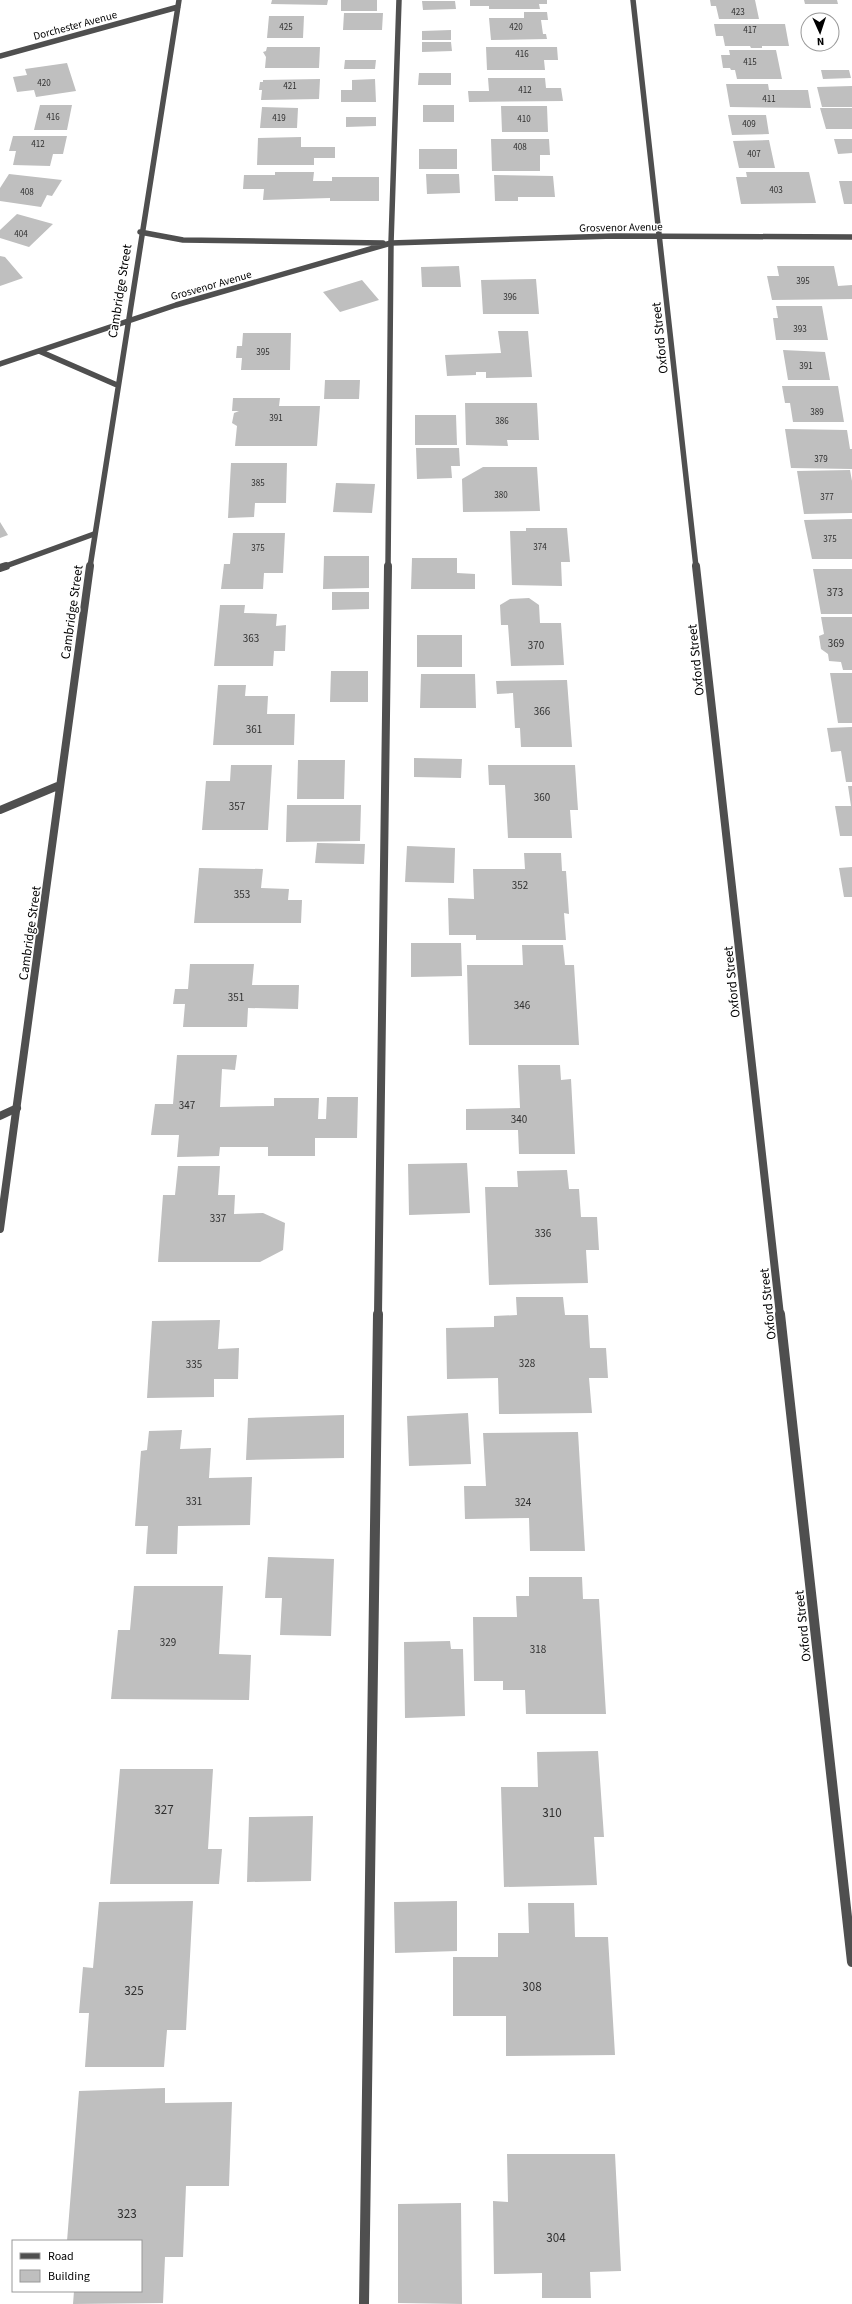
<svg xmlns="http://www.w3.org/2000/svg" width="852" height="2304" font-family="'Source Sans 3',sans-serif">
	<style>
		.building { fill: #bfbfbf }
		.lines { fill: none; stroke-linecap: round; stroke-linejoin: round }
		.lane-far2 { stroke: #4f4f4f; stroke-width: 5.5 }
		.lane-far1 { stroke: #4f4f4f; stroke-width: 8 }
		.lane { stroke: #4f4f4f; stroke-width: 10 }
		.street-far2 { stroke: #4f4f4f; stroke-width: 5.5 }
		.street-far1 { stroke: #4f4f4f; stroke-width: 8 }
		.street { stroke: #4f4f4f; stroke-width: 10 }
		.labels { text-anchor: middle; stroke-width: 3; stroke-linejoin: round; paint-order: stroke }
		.far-number-label { font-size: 9px; fill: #303030 }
		.far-street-label { font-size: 11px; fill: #000; stroke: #fff }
		.number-label { font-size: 11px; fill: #303030 }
		.street-label { font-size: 13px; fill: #000; stroke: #fff }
		.near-number-label { font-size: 13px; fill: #303030 }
	</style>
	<rect width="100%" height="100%" fill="#fff"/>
	<!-- building -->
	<path class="building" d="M272,0H328L327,5L271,4Z
		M341,0H377V11H341Z
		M470,0H547V4H539L540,9H489V6H470Z
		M710,0H755L759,19H719L716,6H711Z
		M804,0H837L838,4H805Z
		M422,1H455L456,9L423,10Z
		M524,12H547L548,20H541L543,34H546L547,39L491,40L489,18H524Z
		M344,13H383L382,30H343Z
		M269,16H304L303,38H267Z
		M714,24H785L789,46H762V48H751L750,46H725L723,36H716Z
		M451,30V40H422V31Z
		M422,42H451L452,51L422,52Z
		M267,47H320L319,68H265L266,57L263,52L266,51Z
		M486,47H557L558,60H544L545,70H487Z
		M729,50H776L782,79H737L735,70H731L730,68H723L721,55H730Z
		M345,60H376L375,69H344Z
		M67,63L76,91L36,97L34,90L17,92L13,77L27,75L25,69Z
		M821,70H849L851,78L823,79Z
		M419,73H451V85H418Z
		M488,78H545L546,88H561L563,101L469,102L468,91H489Z
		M320,79L319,99L261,100L262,90H259L260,82H263V80Z
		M375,79L376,102H341V90H352V80Z
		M726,84H768L769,90H808L811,108L730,107Z
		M852,86V107H822L817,87Z
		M40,105H72L67,130H34Z
		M423,105H454V122H423Z
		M501,106H547L548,132H502Z
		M262,107L298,108L297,128H260Z
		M820,108H852V129H826Z
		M728,115H766L769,134L732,135Z
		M346,117H376V126L346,127Z
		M13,136H67L63,154H53L50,166L13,165L16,151H9Z
		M301,137V147H335V158H314V165H257L258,138Z
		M491,139H549L550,155H540V171H492Z
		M834,139H852V153L838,154Z
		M769,140L775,168H739L733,141Z
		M419,149H457V169H419Z
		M275,172H314L313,181H332V177H379V201H330V198L263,200L264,189H243L244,175H275Z
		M746,172H809L816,203L741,204L736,177H747Z
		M9,174L62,180L52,196L47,195L41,207L0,201V188Z
		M426,174H459L460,193L427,194Z
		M494,175L553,176L555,197H518V201H495Z
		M839,181H852V204H844Z
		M17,214L53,224L29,247L0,238V230Z
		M0,256L5,257L23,278L0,286Z
		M459,266L461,287H422L421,267Z
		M777,266H834L838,286L852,285V299L772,300L767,276H779Z
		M536,279L539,314H483L481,280Z
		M362,280L379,300L340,312L323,292Z
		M776,306H822L828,340H776L773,318H778Z
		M498,331H528L532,377L486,378V372H476V375L447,376L445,355L501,353Z
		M243,333H291L290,370H241L242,358H236L237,346H242Z
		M783,350L825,352L830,380H788Z
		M325,380H360L359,399H324Z
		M782,386H838L844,422H793L790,403H785Z
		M233,398H280L279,406H320L317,446H235L237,426L232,423L234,413L239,411H232Z
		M465,403H537L539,440H507L508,446L466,445Z
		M415,415H456L457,445H415Z
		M785,429L847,430L850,449H852V469L791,468Z
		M416,448H459L460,466H451L452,478L417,479Z
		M231,463H287L286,503H255L254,517L228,518Z
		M483,467H537L540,511L463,512L462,479Z
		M850,470L852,481V513L804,514L797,471Z
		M336,483L375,484L372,513L333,512Z
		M852,519V559H812L804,520Z
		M0,522L8,535L0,538Z
		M526,528H567L570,562H561L562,586L512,585L510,531H526Z
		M233,533H285L283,573H264L263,589H221L224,564H230Z
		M324,556H369V588L323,589Z
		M412,558H457V573L475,574V589H411Z
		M813,569H852V614H821Z
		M332,592H369V609L332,610Z
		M529,598L539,605L540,623H561L564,665L511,666L508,625H501L500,605L510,599Z
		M220,605H245L244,613L277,614L276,626L286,625L285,651H274L273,666H214Z
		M821,617H852V670H843L841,662L829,661L828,654L821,649L819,636L824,634Z
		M417,635H462V667H417Z
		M331,671H368V702H330Z
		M830,673H852V723H838Z
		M421,674H475L476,708H420Z
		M567,680L572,747H521L520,728H515L513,693L497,694L496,681Z
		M218,685H246L245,696H268L267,714H295L294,745H213Z
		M852,727V782H846L841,751L831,752L827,728Z
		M414,758L462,759L461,778L414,777Z
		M298,760H345L344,799H297Z
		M231,765H272L268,830H202L206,781H230Z
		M488,765H575L578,810H570L572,838H508L505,785H489Z
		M848,786H852V806H851Z
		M287,805H361L360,841L286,842Z
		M835,806H852V836H840Z
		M317,843L365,844L364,864L315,863Z
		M407,846L455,848L454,883L405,882Z
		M524,853H561L562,871H566L569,914L564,913L566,940H476V935H449L448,898L474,899L473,869H525Z
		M852,867V897H844L839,868Z
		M199,868L263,869L261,888L289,889L288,900H302L301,923H194Z
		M411,943H461L462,976L411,977Z
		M522,945H563L565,965H574L579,1045H469L467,965H523Z
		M190,964H254L252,985H299L298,1009L248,1008L247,1027H183L185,1004H173L175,989H188Z
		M177,1055H237L235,1070L222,1069L220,1107L274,1106V1098H319L318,1119H326L327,1097H358L357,1138H315V1156H268V1147H220L219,1156L177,1157L179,1135H151L155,1104H173Z
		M518,1065H560L561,1080L571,1079L575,1154H519L518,1130H466V1109L520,1108Z
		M467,1163L470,1213L409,1215L408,1164Z
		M178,1166H220L218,1195H235L234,1214L263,1213L285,1223L283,1250L260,1262H158L163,1195H175Z
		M567,1170L569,1189H579L581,1217H597L599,1250H586L588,1283L489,1285L485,1187H518L517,1171Z
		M516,1297H563L565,1315H588L590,1348H606L608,1378H589L592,1413L499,1414L498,1378L447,1379L446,1328L494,1327V1316L517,1315Z
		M220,1320L218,1349L239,1348L238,1379H214V1397L147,1398L152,1321Z
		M468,1413L471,1464L409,1466L407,1416Z
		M344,1415V1458L246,1460L248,1418Z
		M182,1430L180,1449L211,1448L209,1478L252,1477L250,1525L178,1526L177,1554H146L148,1526H135L141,1451L147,1450L149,1431Z
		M578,1432L585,1551H530L529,1518L465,1519L464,1486H486L483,1433Z
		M268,1557L334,1559L331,1636L280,1635L282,1598H265Z
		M529,1577H582L583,1599H599L606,1714H526L525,1690H503V1681H474L473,1617H517L516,1596H529Z
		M134,1586H223L219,1654L251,1655L249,1700L111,1699L118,1630H130Z
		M450,1641L451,1649H463L465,1716L405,1718L404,1642Z
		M598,1751L604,1837H594L597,1885L504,1887L501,1787H538L537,1752Z
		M120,1769H213L208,1849H222L219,1884H110Z
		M313,1816L311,1881L247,1882L249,1817Z
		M193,1901L186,2030H167L164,2067H85L89,2013H79L83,1967L93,1968L99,1902Z
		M457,1901V1951L395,1953L394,1902Z
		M528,1903H574L575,1937H608L615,2055L506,2056V2016H453V1957H498V1933H529Z
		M165,2088V2103L232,2102L229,2186H186L183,2257H165L163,2303L73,2304L74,2291H141V2241H67L79,2091Z
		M507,2154H615L621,2271L590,2272L591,2298H542V2273L494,2274L493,2201L508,2202Z
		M461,2203L462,2304L398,2303V2204Z"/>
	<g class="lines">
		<!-- lane-far2 -->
		<path class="lane-far2" d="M3,567L94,534
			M388,567L391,243L399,0"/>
		<!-- lane-far1 -->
		<path class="lane-far1" d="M0,568L6,566
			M0,1116L17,1108
			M378,1315L388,566"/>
		<!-- lane -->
		<path class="lane" d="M364,2304L378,1314"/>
		<!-- street-far2 -->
		<path class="street-far2" d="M633,0L696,567
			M0,56L178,7
			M140,232L183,240L383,243
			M39,351L117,385
			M0,364L176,305L391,243L614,236L852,237
			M90,567L179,0"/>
		<!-- street-far1 -->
		<path class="street-far1" d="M696,566L780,1315
			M0,810L60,785
			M0,1229L90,566"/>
		<!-- street -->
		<path class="street" d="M780,1314L852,1962"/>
	</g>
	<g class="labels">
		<!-- far-number labels -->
		<g class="far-number-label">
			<text x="738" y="15">423</text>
			<text x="286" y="30">425</text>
			<text x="516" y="30">420</text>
			<text x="750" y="33">417</text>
			<text x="522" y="57">416</text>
			<text x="750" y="65">415</text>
			<text x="44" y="86">420</text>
			<text x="290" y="89">421</text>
			<text x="525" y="93">412</text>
			<text x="769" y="102">411</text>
			<text x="53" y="120">416</text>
			<text x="279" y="121">419</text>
			<text x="524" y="122">410</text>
			<text x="749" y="127">409</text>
			<text x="38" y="147">412</text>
			<text x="520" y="150">408</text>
			<text x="754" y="157">407</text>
			<text x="776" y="193">403</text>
			<text x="27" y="195">408</text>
			<text x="21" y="237">404</text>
			<text x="803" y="284">395</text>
			<text x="510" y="300">396</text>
			<text x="800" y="332">393</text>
			<text x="263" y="355">395</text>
			<text x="806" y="369">391</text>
			<text x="817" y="415">389</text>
			<text x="276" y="421">391</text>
			<text x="502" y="424">386</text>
			<text x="821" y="462">379</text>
			<text x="258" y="486">385</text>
			<text x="501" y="498">380</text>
			<text x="827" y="500">377</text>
			<text x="830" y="542">375</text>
			<text x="540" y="550">374</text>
			<text x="258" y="551">375</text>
		</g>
		<!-- far-street labels -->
		<g class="far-street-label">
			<text transform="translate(75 25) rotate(-15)" y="4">Dorchester Avenue</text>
			<text transform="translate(621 227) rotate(-1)" y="4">Grosvenor Avenue</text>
			<text transform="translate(211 285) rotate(-16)" y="4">Grosvenor Avenue</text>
		</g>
		<!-- number labels -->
		<g class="number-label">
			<text x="835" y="596">373</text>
			<text x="251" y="642">363</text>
			<text x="836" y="647">369</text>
			<text x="536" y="649">370</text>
			<text x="542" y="715">366</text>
			<text x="254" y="733">361</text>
			<text x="542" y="801">360</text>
			<text x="237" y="810">357</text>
			<text x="520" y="889">352</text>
			<text x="242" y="898">353</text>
			<text x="236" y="1001">351</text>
			<text x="522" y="1009">346</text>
			<text x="187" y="1109">347</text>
			<text x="519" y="1123">340</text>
			<text x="218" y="1222">337</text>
			<text x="543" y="1237">336</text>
			<text x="527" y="1367">328</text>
			<text x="194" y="1368">335</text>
			<text x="194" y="1505">331</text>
			<text x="523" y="1506">324</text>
			<text x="168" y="1646">329</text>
			<text x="538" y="1653">318</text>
		</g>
		<!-- street labels -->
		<g class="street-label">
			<text transform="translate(119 291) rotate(-81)" y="5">Cambridge Street</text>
			<text transform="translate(659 338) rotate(-96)" y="5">Oxford Street</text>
			<text transform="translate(71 612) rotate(-82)" y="5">Cambridge Street</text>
			<text transform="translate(695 660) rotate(-96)" y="5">Oxford Street</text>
			<text transform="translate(29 933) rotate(-82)" y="5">Cambridge Street</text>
			<text transform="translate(731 982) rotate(-96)" y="5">Oxford Street</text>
			<text transform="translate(767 1304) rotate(-96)" y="5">Oxford Street</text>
			<text transform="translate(802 1626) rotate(-96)" y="5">Oxford Street</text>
		</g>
		<!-- near-number labels -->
		<g class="near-number-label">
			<text x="164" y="1814">327</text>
			<text x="552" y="1817">310</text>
			<text x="532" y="1991">308</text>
			<text x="134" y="1995">325</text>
			<text x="127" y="2218">323</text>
			<text x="556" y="2242">304</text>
		</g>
	</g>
	<!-- legend -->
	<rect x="12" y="2240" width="130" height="52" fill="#ffffff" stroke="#999999"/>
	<rect x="20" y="2253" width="20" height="6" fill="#4f4f4f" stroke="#999999"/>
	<text x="48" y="2260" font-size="12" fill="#000000">Road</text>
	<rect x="20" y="2270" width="20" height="12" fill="#bfbfbf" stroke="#999999"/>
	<text x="48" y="2280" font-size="12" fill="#000000">Building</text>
	<!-- north arrow -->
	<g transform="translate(820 32) rotate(177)"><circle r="19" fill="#ffffff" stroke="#999999"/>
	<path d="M0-3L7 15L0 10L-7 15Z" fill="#000000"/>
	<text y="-6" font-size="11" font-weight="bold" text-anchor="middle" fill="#000000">N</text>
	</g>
</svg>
